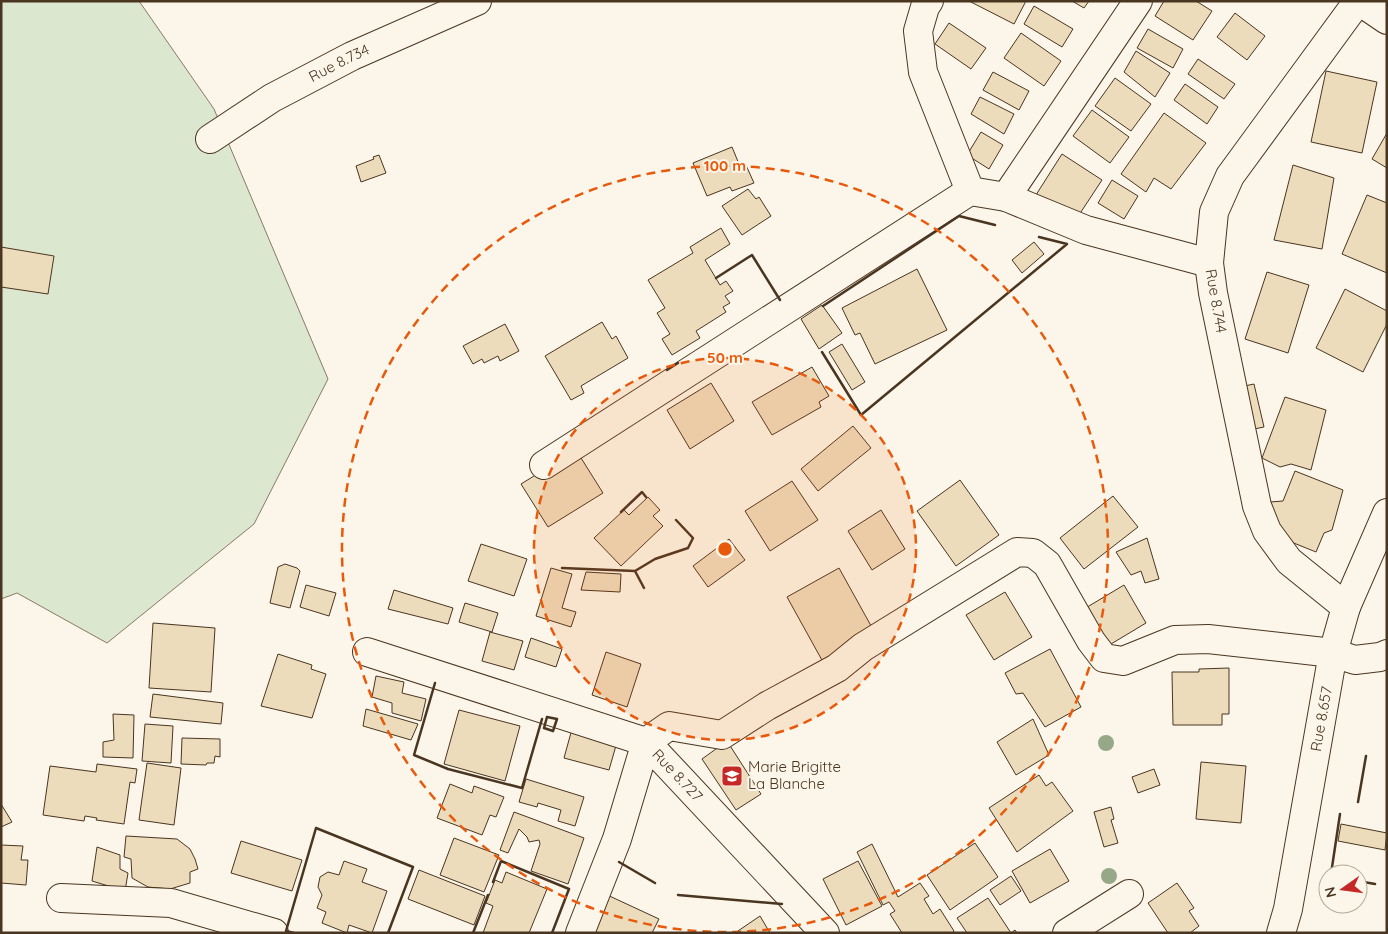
<svg xmlns="http://www.w3.org/2000/svg" width="1388" height="934" font-family="Quicksand,sans-serif">
	<style>
		.green { fill: #dce7d0; stroke: #887966 }
		.building { fill: #ecdcbc; stroke: #4a3520 }
		.lines { fill: none; stroke-linecap: round; stroke-linejoin: round }
		.minor-casing { stroke: #4a3520; stroke-width: 30 }
		.minor { stroke: #fbf6e9; stroke-width: 28 }
		.wall { stroke: #4a3520; stroke-width: 2.5 }
		.tree { fill: #96a887 }
		.ring { fill: none; stroke: #e8590c; stroke-width: 2.5; stroke-dasharray: 9 6 }
		.labels { text-anchor: middle; stroke-width: 4; stroke-linejoin: round; paint-order: stroke }
		.street-label { font-size: 15px; fill: #4a3520; stroke: #fbf6e9 }
		.poi-label { font-size: 15px; fill: #4a3520; stroke: #fbf6e9; text-anchor: start }
		.centre { fill: #e8590c; stroke: #fbf6e9; stroke-width: 2.5 }
		.ring-label { font-size: 15px; text-anchor: middle; font-weight: bold; fill: #e8590c; stroke: #fbf6e9; stroke-width: 4; stroke-linejoin: round; paint-order: stroke }
	</style>
	<rect width="100%" height="100%" fill="#fbf6e9"/>
	<!-- green -->
	<path class="green" d="M1,1H139L214,109L328,379L254,524L107,643L17,593L1,599Z"/>
	<!-- building -->
	<path class="building" d="M969,1H1026L1014,24Z
		M1072,1H1089L1084,8Z
		M1164,1H1196L1212,11L1193,40L1155,16Z
		M1034,6L1073,29L1062,47L1024,24Z
		M1235,13L1265,36L1247,60L1217,37Z
		M949,23L986,48L971,69L935,44Z
		M1148,29L1183,49L1173,68L1137,48Z
		M1021,33L1061,61L1044,86L1004,58Z
		M1136,51L1170,73L1155,97L1124,72Z
		M1198,59L1235,84L1224,99L1188,74Z
		M1326,71L1377,82L1362,153L1311,142Z
		M993,72L1029,91L1019,110L983,90Z
		M1115,78L1151,104L1131,131L1095,106Z
		M1185,84L1218,107L1207,124L1174,100Z
		M980,97L1014,114L1004,134L971,114Z
		M1092,110L1129,137L1110,163L1073,136Z
		M1164,113L1206,143L1171,189L1154,178L1146,192L1121,174Z
		M981,132L1003,145L989,169L967,155Z
		M1387,133V168L1372,159Z
		M732,147L739,164L745,163L754,183L732,191L730,187L707,196L693,163Z
		M1062,154L1102,180L1073,224L1034,198Z
		M379,155L386,173L361,182L356,166L374,159L373,157Z
		M1293,165L1334,178L1322,249L1274,240Z
		M1112,180L1138,196L1124,219L1098,203Z
		M748,189L756,199L759,197L771,216L742,235L722,206Z
		M1367,195L1387,203V273L1342,254Z
		M721,228L730,244L705,260L720,285L726,281L733,291L725,296L730,303L723,307L726,312L696,331L700,338L672,355L662,339L670,334L657,313L665,308L648,280L693,253L690,247Z
		M1034,242L1044,254L1022,273L1012,260Z
		M1,247L54,256L48,294L1,287Z
		M917,269L947,330L875,364L860,333L855,335L842,308Z
		M1267,272L1309,285L1288,353L1245,339Z
		M1345,289L1387,311V324L1363,372L1316,348Z
		M822,305L842,333L819,349L801,319Z
		M602,322L612,339L616,336L628,358L581,386L584,393L571,400L545,356Z
		M505,324L519,351L500,361L498,356L484,363L482,359L473,364L463,346Z
		M842,344L865,382L852,390L829,352Z
		M812,367L829,396L819,402L821,407L772,435L752,402Z
		M711,383L734,421L690,449L667,410Z
		M1254,384L1264,427L1244,431L1235,388Z
		M1285,397L1326,410L1311,470L1291,464L1280,467L1262,458Z
		M853,426L871,448L818,491L801,469Z
		M576,450L603,493L548,527L521,484Z
		M1295,471L1343,490L1332,530L1324,533L1316,552L1264,531L1270,502L1283,501Z
		M960,480L999,535L956,566L917,511Z
		M792,481L818,520L770,551L745,511Z
		M1113,496L1138,527L1084,569L1060,538Z
		M648,497L660,510L653,516L663,526L621,566L594,538L624,510L629,515Z
		M881,510L905,549L872,570L848,531Z
		M1147,538L1159,579L1145,583L1141,571L1131,575L1116,552Z
		M729,539L745,560L708,587L693,566Z
		M481,544L527,559L514,596L468,581Z
		M285,564L297,568L300,571L290,608L270,603L278,567Z
		M551,568L572,574L562,608L576,612L571,627L536,616Z
		M839,568L875,633L823,662L787,597Z
		M586,572L621,574L620,592L581,590Z
		M306,585L336,593L329,616L300,607Z
		M1124,585L1146,623L1101,650L1079,612Z
		M394,590L453,608L448,624L388,609Z
		M1005,592L1032,637L994,660L966,615Z
		M465,603L498,613L492,632L459,622Z
		M153,623L215,628L211,692L149,688Z
		M490,632L523,641L514,670L482,661Z
		M531,638L562,649L556,667L525,657Z
		M1050,649L1081,707L1045,727L1023,693L1016,694L1005,673Z
		M606,652L641,664L627,707L592,695Z
		M278,654L312,665L311,669L326,674L312,718L261,706Z
		M1229,668V714H1222V725H1173L1172,672H1199V669Z
		M376,676L404,682L402,693L426,699L421,721L392,713V703L372,697Z
		M153,694L223,703L221,724L150,717Z
		M366,709L418,724L411,740L363,726Z
		M459,710L520,726L505,781L444,764Z
		M113,714L134,715L133,758L103,757V742L114,740Z
		M1033,719L1049,755L1016,775L997,742Z
		M145,724L173,726L171,763L142,761Z
		M572,729L617,742L609,770L564,758Z
		M182,738L220,739V757L215,756L214,763H207L206,765L181,764Z
		M727,741L761,794L736,810L702,759Z
		M1201,762L1246,766L1241,823L1196,819Z
		M147,763L181,768L174,825L139,820Z
		M97,764L137,769L135,783L130,782L124,824L96,820L97,818L85,816L84,821L43,815L50,766L96,772Z
		M1154,769L1160,785L1138,793L1132,777Z
		M1039,775L1046,786L1052,782L1073,811L1017,852L989,808Z
		M526,779L584,797L575,826L558,821L561,810L538,803L537,807L519,802Z
		M450,784L472,793L474,786L504,797L496,817L490,815L482,835L437,818Z
		M1,804L12,822L1,827Z
		M1111,807L1114,819L1111,820L1118,843L1104,847L1094,812Z
		M514,812L584,838L568,884L531,871L540,844L539,840L529,842L527,837L519,829L508,853L500,850Z
		M1341,824L1387,833L1385,850L1338,841Z
		M126,836L177,839L190,849L195,859L198,869L190,872V883L170,889L148,887L132,878L131,859L124,857Z
		M454,838L499,855L484,892L440,875Z
		M241,841L302,860L292,891L231,873Z
		M975,843L998,877L950,910L927,875Z
		M872,844L898,897L920,883L929,896L924,899L933,914L940,909L954,931L952,933H902L890,914L895,911L889,902L883,905L857,852Z
		M1,845L23,846L21,860H28L26,885L1,883Z
		M97,847L120,855V869L128,873L125,891L92,881Z
		M1050,849L1069,881L1030,903L1012,871Z
		M344,861L367,869L362,882L387,891L372,933L349,925L347,933L322,923L326,912L317,908L322,895L318,887L320,877L328,872L339,875Z
		M858,861L882,906L846,925L823,879Z
		M419,870L485,896L474,925L408,899Z
		M506,872L547,889L529,933H483L493,906L486,903L495,880L502,883Z
		M1011,876L1021,891L1000,905L990,890Z
		M1177,883L1194,908L1189,911L1199,926L1190,933H1168L1148,903Z
		M603,893L659,919L652,933H584Z
		M988,898L1011,933L1015,930L1017,933H967L957,918Z
		M760,916L770,933H735Z"/>
	<g class="lines">
		<!-- minor casing -->
		<g class="minor-casing">
			<g id="minor">
				<path d="M929,1L925,7L918,31L923,72L970,191"/>
				<path d="M1359,1L1387,20"/>
				<path id="s1" d="M210,139L272,98L352,56L477,1"/>
				<path d="M1006,197L1138,1"/>
				<path d="M544,465L970,191L1006,197L1086,230L1209,263"/>
				<path d="M1346,607L1289,561L1267,531L1257,506L1213,293L1209,263L1214,212L1230,176L1358,1"/>
				<path d="M367,652L646,742L669,726L722,735L767,706L837,668L863,647L1017,552L1033,553L1047,564L1091,641L1104,658L1123,661L1175,640L1208,639L1333,653L1355,660L1380,657L1387,654"/>
				<path d="M61,898L171,903L274,933"/>
				<path id="s2" d="M580,933L617,839L646,742L825,933"/>
				<path d="M1067,933L1129,894"/>
				<path id="s3" d="M1281,933L1288,909L1333,653L1346,607L1387,513"/>
			</g>
		</g>
		<!-- minor -->
		<use href="#minor" class="minor"/>
		<!-- wall -->
		<path class="wall" d="M716,278L752,255L780,300
			M823,306L959,216L995,225
			M822,352L861,415L1067,244L1039,237
			M667,370L678,363
			M621,512L642,492L646,497
			M562,568L635,571L644,588
			M635,571L655,559L688,548L693,538L676,520
			M435,683L414,755L448,769L522,788L542,719
			M547,717L557,719L553,731L544,728Z
			M1358,802L1366,756
			M619,862L655,883
			M1331,874L1340,814
			M1358,881L1375,884
			M493,882L501,861L569,889L552,933
			M678,895L782,904
			M294,933L286,931L316,828L413,867L388,933
			M473,933L488,895"/>
	</g>
	<!-- trees -->
	<g class="tree">
		<circle cx="1106" cy="743" r="8"/>
		<circle cx="1109" cy="876" r="8"/>
	</g>
	<!-- distance rings -->
	<circle cx="725" cy="549" r="191" fill="#e8590c" fill-opacity=".12"/>
	<g class="ring">
		<circle cx="725" cy="549" r="191"/>
		<circle cx="725" cy="549" r="383"/>
	</g>
	<!-- icons -->
	<defs>
		<g id="school-square" transform="scale(1.125)"><rect x="-9" y="-9" width="18" height="18" rx="4" fill="#c62828" stroke="#fbf6e9"/><path d="M0-5L7-2L0 1L-7-2ZM-4 1L0 2.5L4 1V4Q0 6-4 4Z" fill="#fff"/></g>
	</defs>
	<g fill-rule="evenodd">
		<use href="#school-square" x="732" y="776"/>
	</g>
	<g class="labels">
		<!-- street labels -->
		<g class="street-label">
			<text dy="5" stroke="none"><textPath href="#s1" startOffset="150">Rue 8.734</textPath></text>
			<text transform="translate(1216 301) rotate(80)" y="5">Rue 8.744</text>
			<text dy="5" stroke="none"><textPath href="#s3" startOffset="218">Rue 8.657</textPath></text>
			<text dy="5" stroke="none"><textPath href="#s2" startOffset="248">Rue 8.727</textPath></text>
		</g>
		<!-- poi labels -->
		<g class="poi-label">
			<text x="748" y="772">Marie Brigitte<tspan x="748" dy="17">La Blanche</tspan></text>
		</g>
	</g>
	<circle cx="725" cy="549" r="8" class="centre"/>
	<g class="ring-label">
		<text x="725" y="171">100 m</text>
		<text x="725" y="363">50 m</text>
	</g>
	<!-- border -->
	<rect width="1388" height="934" fill="none" stroke="#4a3520" stroke-width="5"/>
	<!-- north arrow -->
	<g transform="translate(1343 889) rotate(256)"><circle r="24" fill="#fbf6e9" stroke="#b4a999"/>
	<path d="M0-4L9 19L0 12L-9 19Z" fill="#c62828"/>
	<text y="-8" font-size="14" font-weight="bold" text-anchor="middle" fill="#4a3520">N</text>
	</g>
</svg>
